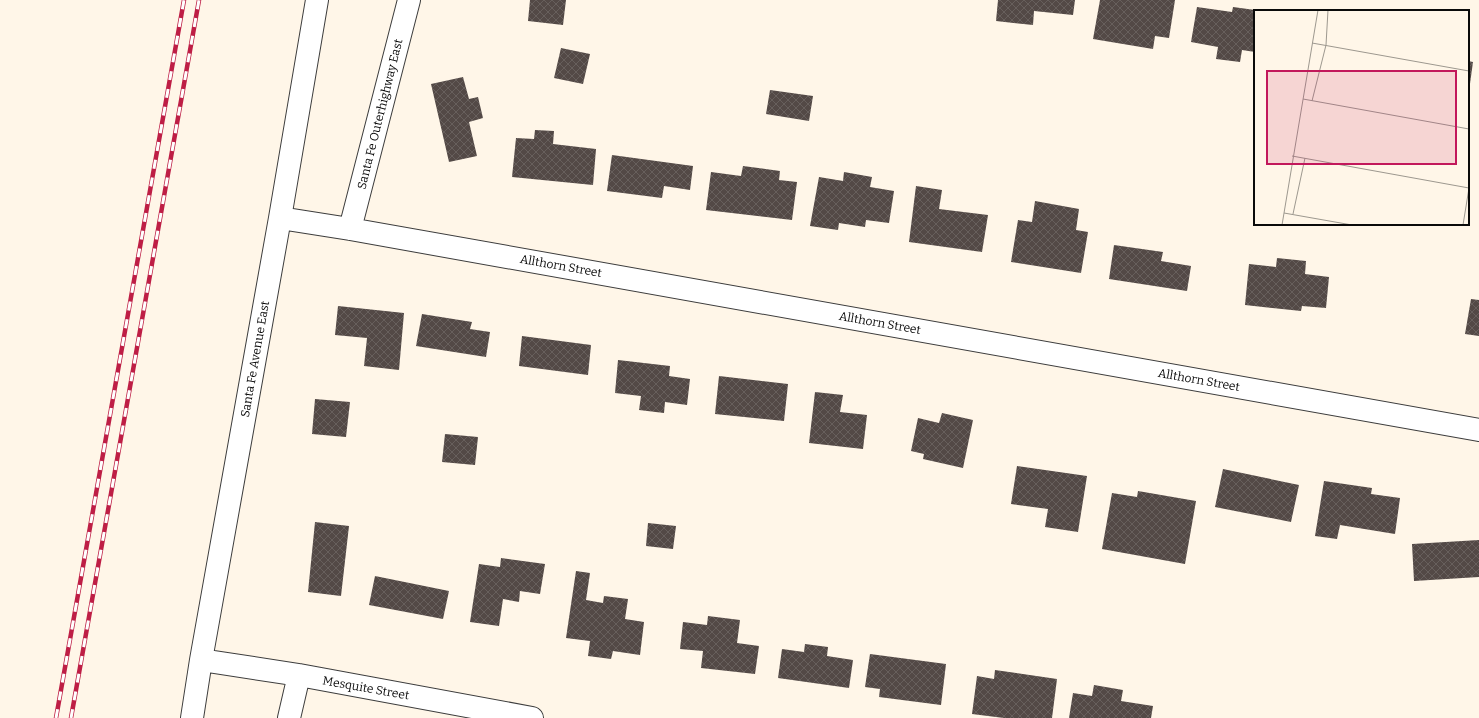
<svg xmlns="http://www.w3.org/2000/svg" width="1479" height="718" font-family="Bitter,serif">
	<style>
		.building { fill: url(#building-cross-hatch) }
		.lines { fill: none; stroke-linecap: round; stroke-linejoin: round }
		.minor-casing { stroke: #3d3d3d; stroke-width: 24 }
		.minor { stroke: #fff; stroke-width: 22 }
		.rail-casing { stroke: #be1e45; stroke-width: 4.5 }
		.rail { stroke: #fff; stroke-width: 3; stroke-dasharray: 9; stroke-linecap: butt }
		.labels { text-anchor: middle; stroke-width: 4; stroke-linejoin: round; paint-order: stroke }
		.street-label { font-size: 12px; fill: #0a0a0a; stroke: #fff }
		.inset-road { fill: none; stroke: #9d988f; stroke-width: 1 }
		.view { fill: #c2185b; fill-opacity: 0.15; stroke: #c2185b; stroke-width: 2 }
		.inset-edge { fill: none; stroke: #0a0a0a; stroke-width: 2 }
	</style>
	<defs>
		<pattern id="building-cross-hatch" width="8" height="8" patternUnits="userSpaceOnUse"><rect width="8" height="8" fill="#534946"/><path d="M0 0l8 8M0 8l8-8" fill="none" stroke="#675f5c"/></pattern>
	</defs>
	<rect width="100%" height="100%" fill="#fff6e8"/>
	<!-- building -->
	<path class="building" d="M530,0H566L563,25L528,21Z
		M998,0H1075L1073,15L1034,11L1033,25L996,21Z
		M1100,0H1175L1169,38L1155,36L1153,49L1093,39Z
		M1197,7L1232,12L1233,7L1255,10V52L1242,50L1240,62L1216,59L1218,47L1191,42Z
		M561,48L590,54L583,84L554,78Z
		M1468,61L1473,62L1469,91H1468Z
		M463,77L469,99L478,97L483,118L469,122L477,156L449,162L431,84Z
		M770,90L813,96L809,121L766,114Z
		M535,130L554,131L553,144L596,149L593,185L512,177L516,138L534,139Z
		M612,155L693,166L690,190L664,186L662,198L607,191Z
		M743,166L780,171L779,180L797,182L792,220L706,210L711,172L741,176Z
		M844,172L872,177L870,187L894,191L889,223L866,220L865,227L839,223L838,230L810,226L819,177L843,181Z
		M916,186L942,190L939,209L988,215L982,252L909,242Z
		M1035,201L1079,209L1076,230L1088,232L1081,273L1011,262L1018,220L1032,222Z
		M1114,245L1163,252L1161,261L1191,266L1187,291L1109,279Z
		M1277,258L1306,261L1305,274L1329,277L1326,308L1302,306L1301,311L1245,305L1249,264L1276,267Z
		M1471,299L1479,300V336L1465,334Z
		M338,306L404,313L399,370L364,366L367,338L335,335Z
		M422,314L472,322L470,329L490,332L486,357L416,346Z
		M522,336L591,345L588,375L519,366Z
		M618,360L670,366L669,376L690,379L687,405L665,402L664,413L639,410L641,396L615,393Z
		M719,376L788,384L784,421L715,414Z
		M815,392L843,395L840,412L867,415L863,449L809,443Z
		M315,399L350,402L346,437L312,434Z
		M942,413L973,420L963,468L923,459L924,454L911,451L918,418L939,423Z
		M445,434L478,437L475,465L442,462Z
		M1017,466L1087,476L1078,532L1045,527L1048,509L1011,504Z
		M1223,469L1299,485L1291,522L1215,507Z
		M1324,481L1372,488L1371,494L1400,498L1395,534L1340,525L1337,539L1315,536Z
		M1138,491L1196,501L1185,564L1102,549L1112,493L1137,497Z
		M315,522L349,526L341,596L308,592Z
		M648,523L676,526L673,549L646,546Z
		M1479,540V577L1414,581L1412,544Z
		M501,558L545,564L540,594L520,591L519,602L503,599L499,626L470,622L479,564L500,567Z
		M576,571L590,573L586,600L603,603L604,596L628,599L625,619L644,622L640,655L613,651L611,659L588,656L590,641L566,638Z
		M375,576L449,591L443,619L369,605Z
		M708,616L740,620L737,643L759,646L755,674L701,668L703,651L680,649L683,622L707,625Z
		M805,644L828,647L827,656L853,660L849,688L778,678L782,649L804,652Z
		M870,654L946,664L941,705L879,697L880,689L865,687Z
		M995,670L1057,679L1052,718H1004L972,714L977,676L994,679Z
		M1094,685L1123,690L1121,701L1153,706L1151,718H1069L1073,693L1092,696Z"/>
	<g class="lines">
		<!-- minor casing -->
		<g class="minor-casing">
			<path id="minor" d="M280,218L350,229L1479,430
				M350,229L409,0
				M201,660L299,675L532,718
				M192,718L201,660L280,218L317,0
				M289,718L299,675"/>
		</g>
		<!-- minor -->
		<use href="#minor" class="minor"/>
		<!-- rail casing -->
		<g class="rail-casing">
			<path id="rail" d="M56,718L184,0
				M71,718L199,0"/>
		</g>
		<!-- rail -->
		<use href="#rail" class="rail"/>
	</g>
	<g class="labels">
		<!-- street labels -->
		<g class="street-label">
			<text transform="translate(380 114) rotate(-76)" y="4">Santa Fe Outerhighway East</text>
			<text transform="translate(561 266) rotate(10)" y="4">Allthorn Street</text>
			<text transform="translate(880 323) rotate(10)" y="4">Allthorn Street</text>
			<text transform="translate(255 359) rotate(-80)" y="4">Santa Fe Avenue East</text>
			<text transform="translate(1199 380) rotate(10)" y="4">Allthorn Street</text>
			<text transform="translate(366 688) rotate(10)" y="4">Mesquite Street</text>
		</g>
	</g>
	<!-- overview -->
	<g transform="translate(1254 10)">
		<rect width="215" height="215" fill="#fff6e8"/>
		<path class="inset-road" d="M58,33L215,61M49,89L215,119M58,91L72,35L74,0M38,146L215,178M30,203L98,215M39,204L51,148M28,215L64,0M209,215L215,178"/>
		<path class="view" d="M13,61H202V154H13Z"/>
		<rect width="215" height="215" class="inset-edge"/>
	</g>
</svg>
